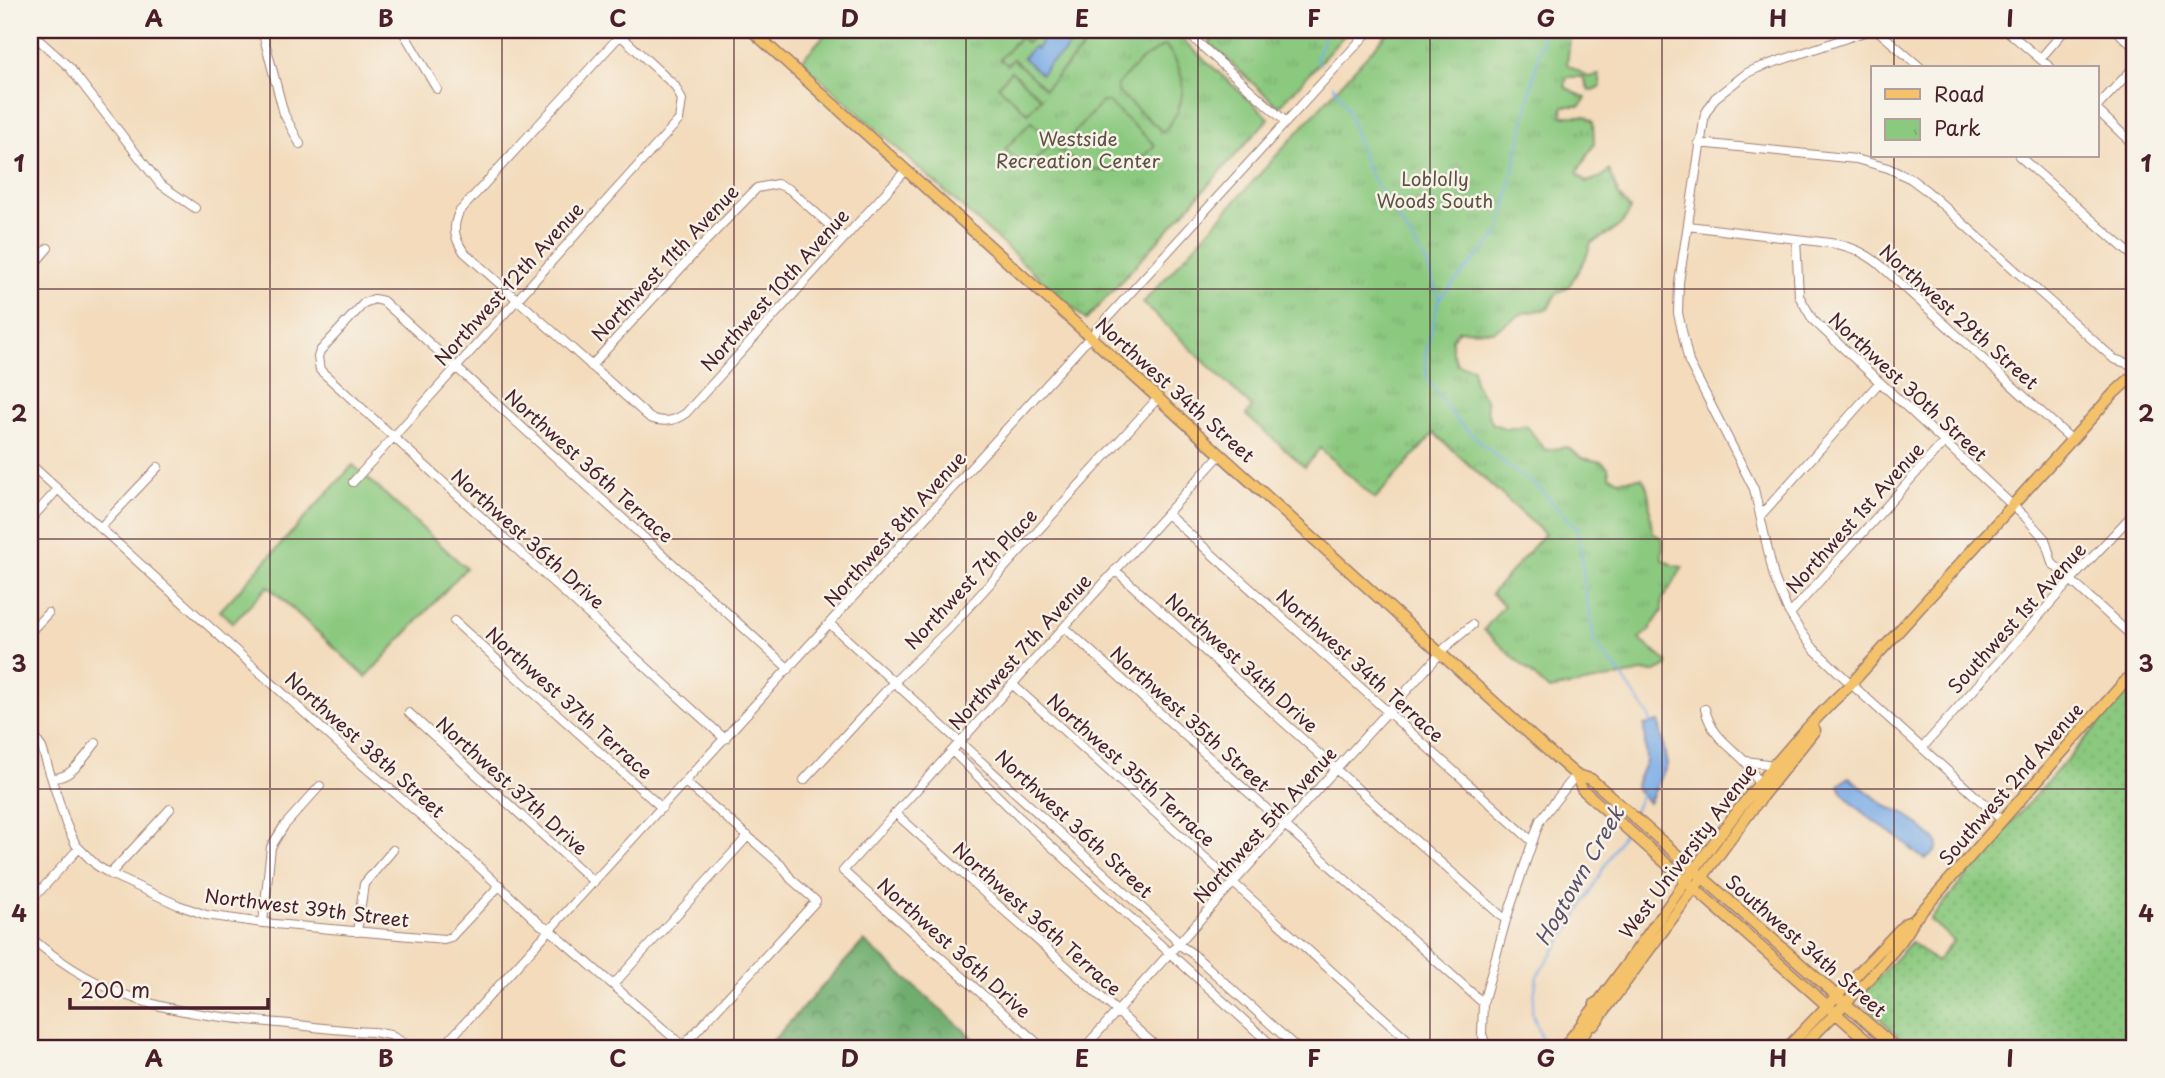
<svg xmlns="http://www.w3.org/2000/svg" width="2165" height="1078" font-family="'Playpen Sans',sans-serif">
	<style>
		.grass { fill: url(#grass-dots); stroke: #6a7455; stroke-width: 2 }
		.forest { fill: url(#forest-crowns); stroke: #5d664c; stroke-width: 2 }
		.park { fill: url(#park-tufts); stroke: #6a7455; stroke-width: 2 }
		.garden { fill: #8bc97f; stroke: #6a7455; stroke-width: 2 }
		.water { fill: #7aace6; stroke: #626688; stroke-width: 2 }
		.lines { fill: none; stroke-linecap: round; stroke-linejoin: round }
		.stream { stroke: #7aace6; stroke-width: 2 }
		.minor-casing { stroke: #9e7d74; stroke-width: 10 }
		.major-casing { stroke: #9e7d74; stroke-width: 13 }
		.highway-casing { stroke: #9e7d74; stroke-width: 15 }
		.minor { stroke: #fff; stroke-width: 8 }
		.major { stroke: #f3c26a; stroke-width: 10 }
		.highway { stroke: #f3c26a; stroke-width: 12 }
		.grid { fill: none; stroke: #4a1f2b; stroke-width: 2; stroke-opacity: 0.55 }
		.labels { text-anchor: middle; stroke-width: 5; stroke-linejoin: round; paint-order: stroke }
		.park-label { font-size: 19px; fill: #5e5244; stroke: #f7f3e8 }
		.street-label { font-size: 19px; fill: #4a1f2b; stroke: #f7f3e8 }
		.water-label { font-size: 21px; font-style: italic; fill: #5b506c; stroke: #f7f3e8 }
		.neatline { fill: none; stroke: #4a1f2b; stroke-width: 2.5 }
		.grid-label { font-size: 23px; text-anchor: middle; font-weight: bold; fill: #4a1f2b }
	</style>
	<defs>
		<pattern id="grass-dots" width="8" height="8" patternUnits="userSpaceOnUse" patternTransform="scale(1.75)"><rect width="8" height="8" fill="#8bc97f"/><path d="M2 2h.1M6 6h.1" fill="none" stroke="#79ac6e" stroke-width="1.8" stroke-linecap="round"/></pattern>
		<pattern id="forest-crowns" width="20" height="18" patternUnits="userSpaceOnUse" patternTransform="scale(1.75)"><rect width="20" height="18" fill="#70ad6e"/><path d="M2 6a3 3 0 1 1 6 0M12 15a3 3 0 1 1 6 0" fill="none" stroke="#5e8c5b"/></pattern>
		<pattern id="park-tufts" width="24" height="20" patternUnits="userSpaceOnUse" patternTransform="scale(1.75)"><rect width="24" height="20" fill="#8bc97f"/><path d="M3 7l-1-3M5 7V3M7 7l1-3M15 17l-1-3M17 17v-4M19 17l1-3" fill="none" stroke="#79ac6e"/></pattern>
	</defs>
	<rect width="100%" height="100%" fill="#f7f3e8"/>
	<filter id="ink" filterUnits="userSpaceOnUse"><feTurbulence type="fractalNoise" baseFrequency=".0143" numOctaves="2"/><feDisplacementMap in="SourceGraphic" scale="14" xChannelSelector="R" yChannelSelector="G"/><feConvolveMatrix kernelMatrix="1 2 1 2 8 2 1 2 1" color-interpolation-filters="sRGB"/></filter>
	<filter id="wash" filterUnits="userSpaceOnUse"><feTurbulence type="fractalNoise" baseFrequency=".00686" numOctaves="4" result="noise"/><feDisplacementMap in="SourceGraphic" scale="28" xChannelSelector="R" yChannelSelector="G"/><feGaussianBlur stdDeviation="1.57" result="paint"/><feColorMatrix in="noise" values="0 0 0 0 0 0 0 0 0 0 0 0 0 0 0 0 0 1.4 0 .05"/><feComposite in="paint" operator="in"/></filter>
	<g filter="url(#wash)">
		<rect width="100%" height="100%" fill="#f3dbbc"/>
		<!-- grass -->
		<path class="grass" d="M2135,683V1048H1911L1863,1003L1865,992L1911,942L1936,962L1954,941L1930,920L2006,828Z"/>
		<!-- forest -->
		<path class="forest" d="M864,941L984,1048H766Z"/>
		<!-- park -->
		<path class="park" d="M829,30H1172L1269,118L1086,320L801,61Z
			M1212,30H1349L1279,107L1210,44Z
			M1390,30H1571L1567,64L1588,77L1599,75L1601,87L1589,91L1583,77H1567L1565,87L1586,98L1580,106H1563L1562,116H1586L1593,122L1594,144L1577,173L1587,182L1602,177L1609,170L1619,196L1630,209C1625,227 1606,235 1591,243L1586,258L1569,286L1556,294L1548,309L1523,313L1494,331L1459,330L1452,339V352L1457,364L1473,368L1475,384L1486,400L1488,414L1493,424L1507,429L1526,425L1545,450L1567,447L1582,458L1602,462L1608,467L1609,476L1619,480L1642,478C1654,496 1647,514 1653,533L1663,539L1662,559L1674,566L1683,567L1662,600V611L1650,629L1639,639L1667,662V666L1655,672H1642L1549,690L1484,630L1504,605L1491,594L1545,534L1434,433L1375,499L1320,448L1305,467L1246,415L1252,407L1143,303Z"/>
		<!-- garden -->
		<path class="garden" d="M1039,30H1080L1086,35L1089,33L1093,37L1045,89L1013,59L1007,65L1000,59L1020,37L1027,43Z
			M1165,45C1189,73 1188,106 1163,132L1118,92L1117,85L1140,61Z
			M1011,71L1041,98L1028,113L998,86Z
			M1102,102H1108L1155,145C1124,180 1093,178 1059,149Z
			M1031,122L1053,142L1027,169L1005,149Z
			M353,465L466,568L366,677L268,586L233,623L220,611Z"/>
		<!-- water -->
		<path class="water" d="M1053,30H1068L1075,36L1063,54L1050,63L1041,74L1023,58L1033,47L1037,49L1044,37Z
			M1659,722L1667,765L1649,803L1635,787L1646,761L1644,725Z
			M1849,777L1887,807L1904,813L1937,841C1940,850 1931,856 1925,859C1916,855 1911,848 1904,842C1888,831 1844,803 1839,785Z"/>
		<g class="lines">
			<!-- stream -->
			<path class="stream" d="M1320,64L1316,58L1324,37L1321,30
				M1333,85L1345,103L1367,169L1426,262L1439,299L1425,357L1427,378L1456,420L1511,469L1539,488L1579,531L1584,583L1595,644L1622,676L1649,716L1651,725
				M1440,298L1500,232L1544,30
				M1634,811L1642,794
				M1545,1048L1532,1012L1537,976L1571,926L1624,832"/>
		</g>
	</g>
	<g filter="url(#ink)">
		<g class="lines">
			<!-- minor casing -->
			<g class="minor-casing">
				<path id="minor" d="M262,30L284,114L300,144
					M402,30L437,89
					M625,30L459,212C452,228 454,238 464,252L650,418C663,423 674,422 686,413L906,170
					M1184,30L1286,122
					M1870,30L1758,68L1747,73L1715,98L1705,114L1679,282L1678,313L1689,362L1754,489L1774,577L1787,609L1799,629L1814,649L1851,684L2002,820
					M1877,30L1921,68
					M2006,30L2051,68
					M2116,30L2135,48
					M30,32L69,67L160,184L195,208
					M2040,59L2065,30
					M2097,107L2135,66
					M2097,110L2135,146
					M1699,143L1856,159L1888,168L1911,179L1927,191L2114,359L2135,366
					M2019,156L2135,258
					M1688,226L1830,243C1850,246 1864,252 1879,264L2072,440
					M1796,239L1799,296L1813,320L2026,518L2045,539L2052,563L2135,639
					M30,269L48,248
					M591,366L702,245L757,188L777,184L789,189L843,237
					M30,464L351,755L464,853L541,925L550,930L683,1046L816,901L791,879L781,865L685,782
					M353,482L679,120L682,100L675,86L620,35
					M1167,514L1532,841
					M1761,515L1879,383
					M30,520L58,489
					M100,528L158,467
					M1115,570L1399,826L1506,920
					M1790,614L1944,442
					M454,621L662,808
					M830,624L1174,937L1178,944L1193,954L1297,1048
					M1064,627L1483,1003
					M30,632L48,613
					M1012,684L1417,1048
					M1705,709C1715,749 1746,748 1758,784
					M409,713L594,882
					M30,731L42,748L66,824L76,845L96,865L110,874L178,905L206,915L263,923L444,939L451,937L500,885
					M725,739L320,370L318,357L320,351L364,303L374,299L383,301L789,669
					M1923,747L2070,581L2135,512
					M952,751L1020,818L1275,1048
					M1746,761L1774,765
					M52,778C72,779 85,756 96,743
					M804,780L894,682L949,629L1158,398
					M895,813L1158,1048
					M110,874L170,809
					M30,902L79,848
					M263,923L271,847L284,826L320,786
					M357,932L364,884L393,850
					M30,937C110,1006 177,1013 278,1023C310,1026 342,1031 374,1032L390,1035L413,1048
					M613,985L748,836
					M881,1046L884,1048
					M442,1048L1370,30
					M1043,1048L843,871L1220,455
					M1084,1048L1447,646L1472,625
					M1487,1048L1482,1034L1483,1003L1506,920L1540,820L1576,775"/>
			</g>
			<!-- major casing -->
			<g class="major-casing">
				<path id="major" d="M751,30L1545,748L1576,775L1591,779L1896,1048
					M1576,775L1582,789L1875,1048
					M1594,1025L1759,800L1815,730
					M1563,1048C1660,928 1737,790 1851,684L2114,393L2135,374
					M1787,1048L1906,923L1913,921L2135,670
					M1801,1048C1820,1029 1910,941 1913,921"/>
			</g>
			<!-- highway casing -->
			<g class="highway-casing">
				<path id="highway" d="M1759,800C1764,787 1773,779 1774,765
					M1575,1048C1581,1035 1595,1018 1598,1007L1596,1004"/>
			</g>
			<!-- minor -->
			<use href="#minor" class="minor"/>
			<!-- major -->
			<use href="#major" class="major"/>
			<!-- highway -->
			<use href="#highway" class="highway"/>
		</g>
	</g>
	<!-- grid -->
	<path class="grid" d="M270,30V1048M502,30V1048M734,30V1048M966,30V1048M1198,30V1048M1430,30V1048M1662,30V1048M1894,30V68M1894,156V1048M30,289H2135M30,539H2135M30,789H2135"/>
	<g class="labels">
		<!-- park labels -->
		<g class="park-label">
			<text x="1078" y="146">Westside<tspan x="1078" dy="22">Recreation Center</tspan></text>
			<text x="1435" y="186">Loblolly<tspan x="1435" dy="22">Woods South</tspan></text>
		</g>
		<!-- street labels -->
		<g class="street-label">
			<text transform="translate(665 263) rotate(-47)" y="7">Northwest 11th Avenue</text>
			<text transform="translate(509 284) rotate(-48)" y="7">Northwest 12th Avenue</text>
			<text transform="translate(775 290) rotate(-48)" y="7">Northwest 10th Avenue</text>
			<text transform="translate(1959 317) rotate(42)" y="7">Northwest 29th Street</text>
			<text transform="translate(1908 387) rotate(43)" y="7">Northwest 30th Street</text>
			<text transform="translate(1175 390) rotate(42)" y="7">Northwest 34th Street</text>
			<text transform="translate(589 466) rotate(42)" y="7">Northwest 36th Terrace</text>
			<text transform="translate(1855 518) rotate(-48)" y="7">Northwest 1st Avenue</text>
			<text transform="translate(895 529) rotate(-48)" y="7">Northwest 8th Avenue</text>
			<text transform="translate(528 539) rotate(42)" y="7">Northwest 36th Drive</text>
			<text transform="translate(971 579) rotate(-47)" y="7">Northwest 7th Place</text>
			<text transform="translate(2017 618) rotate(-48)" y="7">Southwest 1st Avenue</text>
			<text transform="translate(1020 652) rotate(-48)" y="7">Northwest 7th Avenue</text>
			<text transform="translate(1242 663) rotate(42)" y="7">Northwest 34th Drive</text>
			<text transform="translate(1360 666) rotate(42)" y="7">Northwest 34th Terrace</text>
			<text transform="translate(569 703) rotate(42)" y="7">Northwest 37th Terrace</text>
			<text transform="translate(1190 719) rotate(42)" y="7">Northwest 35th Street</text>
			<text transform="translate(365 745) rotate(42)" y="7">Northwest 38th Street</text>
			<text transform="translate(1131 770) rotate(42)" y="7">Northwest 35th Terrace</text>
			<text transform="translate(2011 784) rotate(-49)" y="7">Southwest 2nd Avenue</text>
			<text transform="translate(512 786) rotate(42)" y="7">Northwest 37th Drive</text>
			<text transform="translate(1074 824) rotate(43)" y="7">Northwest 36th Street</text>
			<text transform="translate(1265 825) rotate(-48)" y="7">Northwest 5th Avenue</text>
			<text transform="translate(1688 851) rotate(-53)" y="7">West University Avenue</text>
			<text transform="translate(307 908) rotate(7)" y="7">Northwest 39th Street</text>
			<text transform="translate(1037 919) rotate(42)" y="7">Northwest 36th Terrace</text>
			<text transform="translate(1806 946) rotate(41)" y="7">Southwest 34th Street</text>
			<text transform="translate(954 948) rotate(42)" y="7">Northwest 36th Drive</text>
		</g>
		<!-- water labels -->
		<g class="water-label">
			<text transform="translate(1580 876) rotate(-60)" y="7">Hogtown Creek</text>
		</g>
	</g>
	<!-- margin -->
	<rect width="2165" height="1078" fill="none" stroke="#f7f3e8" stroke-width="77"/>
	<!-- legend -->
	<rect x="1871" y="66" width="228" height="91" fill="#f7f3e8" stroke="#b29e9c" stroke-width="2"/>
	<rect x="1885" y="89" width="35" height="10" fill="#f3c26a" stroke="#b29e9c" stroke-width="2"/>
	<text x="1934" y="102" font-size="21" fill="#4a1f2b">Road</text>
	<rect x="1885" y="119" width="35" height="21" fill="url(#park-tufts)" stroke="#b29e9c" stroke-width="2"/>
	<text x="1934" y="136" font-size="21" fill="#4a1f2b">Park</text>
	<!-- scale -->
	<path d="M70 998v10h198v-10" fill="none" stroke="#4a1f2b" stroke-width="3.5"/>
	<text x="80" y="998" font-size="21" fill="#4a1f2b" stroke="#f7f3e8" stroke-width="5" paint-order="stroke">200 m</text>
	<rect x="38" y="38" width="2088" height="1002" class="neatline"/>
	<g class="grid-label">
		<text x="154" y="27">A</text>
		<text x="386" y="27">B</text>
		<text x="618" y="27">C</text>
		<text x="850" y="27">D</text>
		<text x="1082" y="27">E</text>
		<text x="1314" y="27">F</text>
		<text x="1546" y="27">G</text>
		<text x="1778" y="27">H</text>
		<text x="2010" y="27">I</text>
		<text x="19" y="172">1</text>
		<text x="2146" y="172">1</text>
		<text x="19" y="422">2</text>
		<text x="2146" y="422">2</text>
		<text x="19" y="672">3</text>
		<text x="2146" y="672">3</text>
		<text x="19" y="922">4</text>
		<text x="2146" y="922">4</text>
		<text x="154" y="1067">A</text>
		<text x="386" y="1067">B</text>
		<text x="618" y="1067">C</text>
		<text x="850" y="1067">D</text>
		<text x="1082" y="1067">E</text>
		<text x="1314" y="1067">F</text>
		<text x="1546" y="1067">G</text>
		<text x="1778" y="1067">H</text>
		<text x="2010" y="1067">I</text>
	</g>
</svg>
